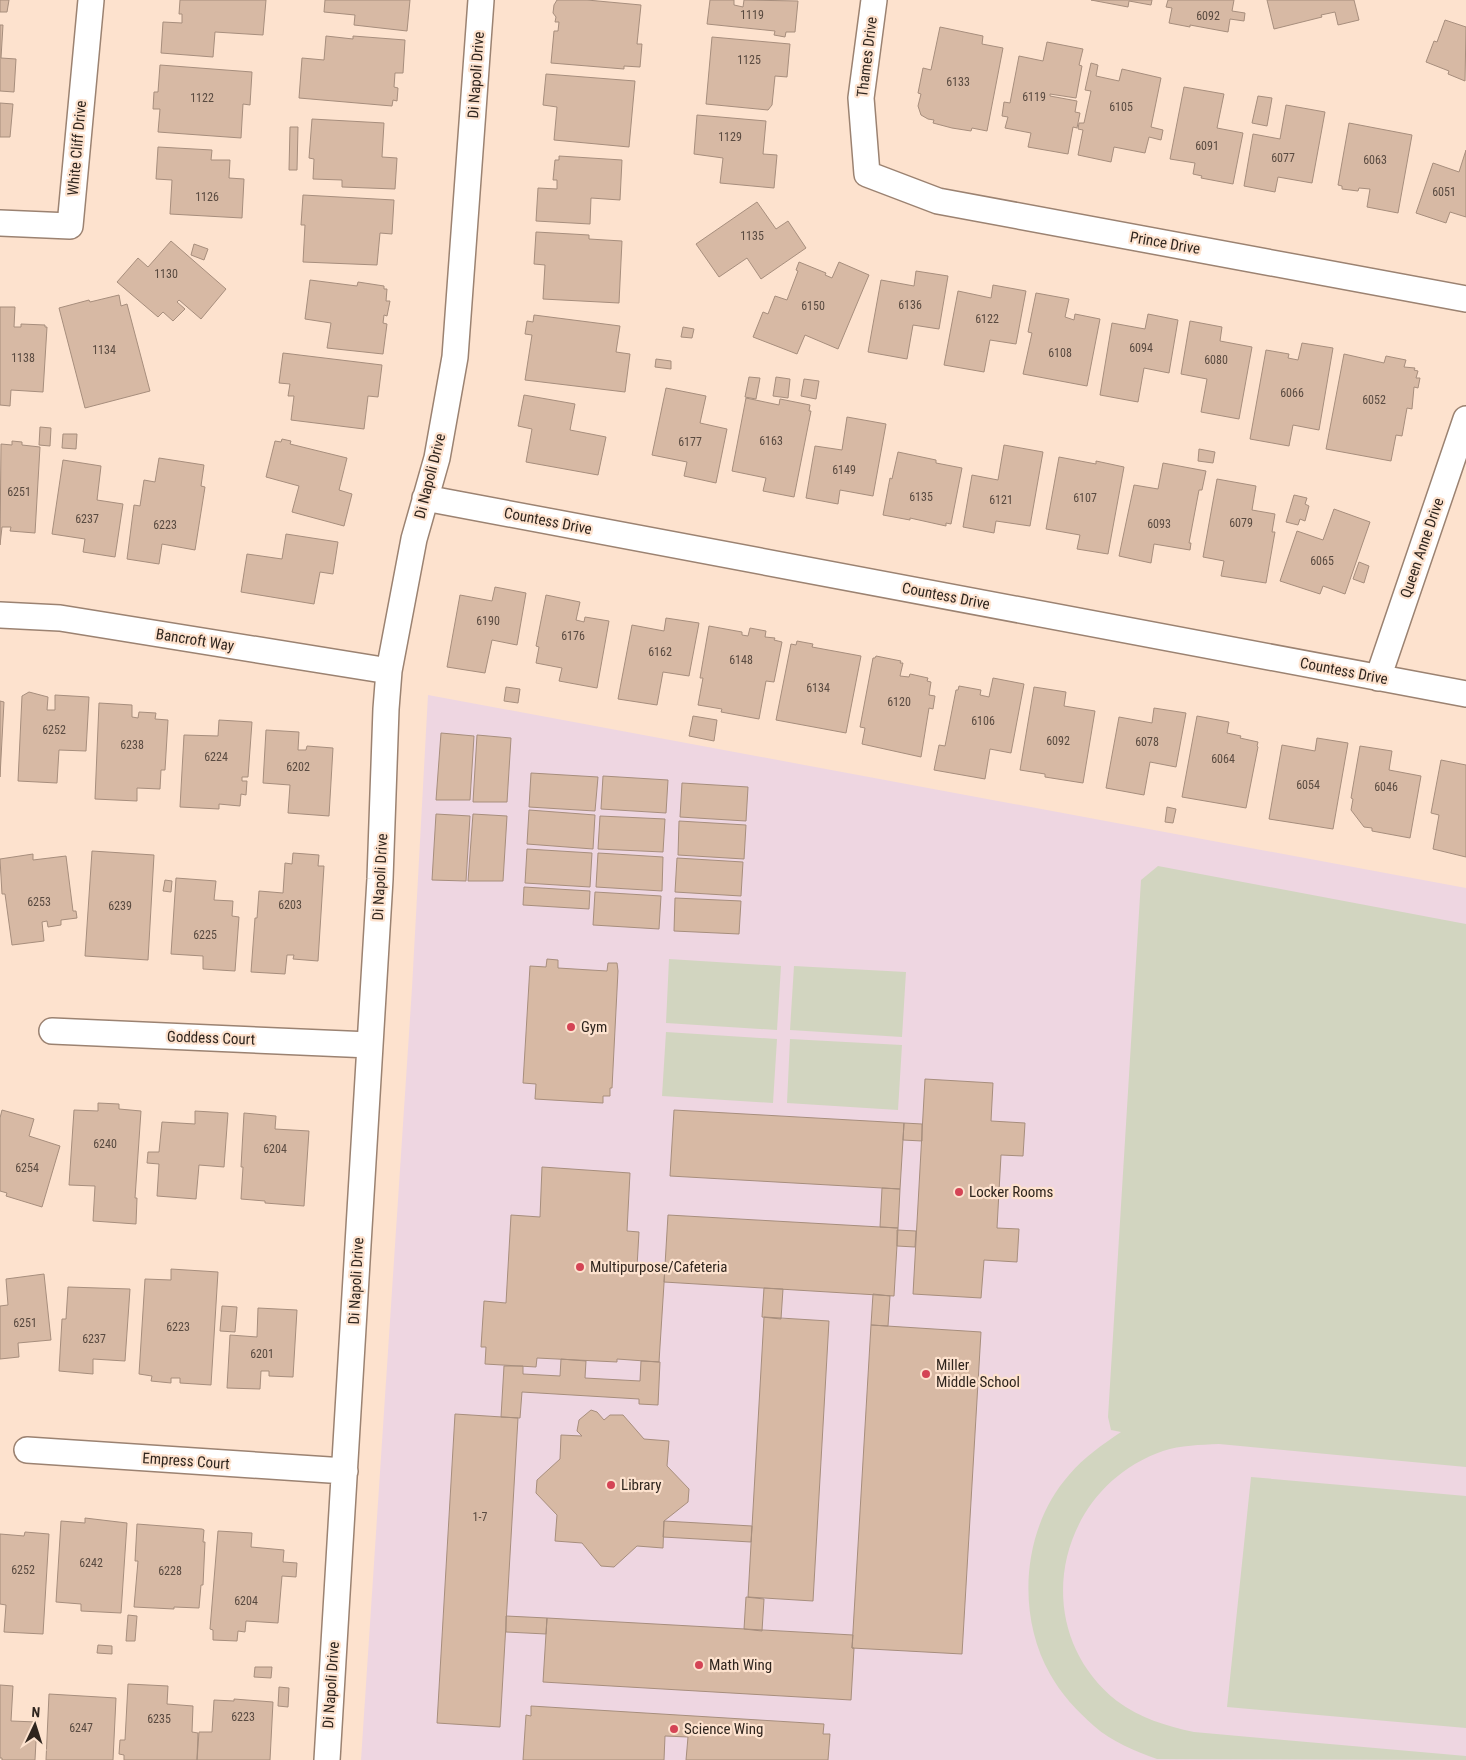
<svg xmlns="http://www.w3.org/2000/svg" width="1466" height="1760" font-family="'Roboto Condensed',sans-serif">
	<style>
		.education { fill: #eed6e1 }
		.green { fill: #d2d5c0 }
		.building { fill: #d7b9a4; stroke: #a78e7d }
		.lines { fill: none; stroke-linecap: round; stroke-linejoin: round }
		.street-casing { stroke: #9b8271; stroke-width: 28 }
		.street { stroke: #fff; stroke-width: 25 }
		.poi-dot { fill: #d44455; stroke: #fde2ce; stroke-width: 2 }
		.labels { text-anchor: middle; stroke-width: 4.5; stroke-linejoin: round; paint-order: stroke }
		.number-label { font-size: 12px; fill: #594a40 }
		.street-label { font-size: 15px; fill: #2f251e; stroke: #fde2ce }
		.poi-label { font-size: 15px; fill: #2f251e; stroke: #fde2ce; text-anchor: start }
	</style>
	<rect width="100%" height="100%" fill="#fde2ce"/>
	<!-- education -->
	<path class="education" d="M428,695L1466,888V1760H361L412,988Z"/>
	<!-- green -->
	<path class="green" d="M1158,866L1466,924V1467L1219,1444C1200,1445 1181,1445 1163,1451C1056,1488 1026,1629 1117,1701C1140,1718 1166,1726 1194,1732L1466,1756V1760L1157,1759C1135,1751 1112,1742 1094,1726C1077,1711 1061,1694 1050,1674C1016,1614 1022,1528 1069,1475C1084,1457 1102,1445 1121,1432L1111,1430L1108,1417L1141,880Z
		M669,959L781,966L777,1030L666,1023Z
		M794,966L906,972L902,1037L790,1030Z
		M666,1032L777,1039L773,1103L662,1096Z
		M790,1039L902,1045L898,1110L787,1103Z
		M1251,1477L1466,1496V1728L1227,1707Z"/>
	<!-- building -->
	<path class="building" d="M0,0H9L7,12H0Z
		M180,0H266L263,35L215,32L213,57L161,53L163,22L182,23V14H179Z
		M325,0H410L407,31L354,25L355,15L324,12Z
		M557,0H587L641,5L637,44H642L640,67L624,66V69L551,63L554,31H558L559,22H555L556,17L553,13L554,5Z
		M710,0H734V5L743,7L744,0L798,1L795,32H786L785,37L774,35L775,31L707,24Z
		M1091,0H1152L1151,5L1129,1L1128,7Z
		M1168,0H1234L1232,11L1245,13L1244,21L1230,19L1228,32L1190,25V27L1169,23L1172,8L1166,7Z
		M1267,0H1354L1359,20L1338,25L1335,12L1321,15L1322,17L1274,29Z
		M1445,20L1466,27L1465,81L1448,74L1449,71L1426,62L1434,41L1437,42Z
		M0,25H3L1,58L16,59L14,92L0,91Z
		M940,27L983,36L982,44L1003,48L987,131L972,128L971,131L952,128L933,123L934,120L928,119L921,115L918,106L921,94L918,93L923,68L931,70Z
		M326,36L353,39V36L405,40L403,73H395L394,87L398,88L397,101L393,100L392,106L299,98L302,58L324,60Z
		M712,37L790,44L787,77L775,76L772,105L768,110L706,104Z
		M1047,42L1083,49L1079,65L1082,66L1076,98L1050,94V96L1077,101L1075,112L1080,113L1077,128L1073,127L1068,154L1028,147L1031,133L1005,128L1008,117L1002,116L1004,102L1010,103L1019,56L1043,61Z
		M1091,63L1098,65L1096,76L1119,81L1122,69L1161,78L1151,127L1163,130L1161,140L1149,137L1145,153L1114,147L1111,162L1078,155L1083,130L1078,129L1079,123H1084L1091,91L1085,90Z
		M160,65L252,72L250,105L243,104L241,138L158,132L160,109H153L154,92H158Z
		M546,74L635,81L629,147L554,140L557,107L543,105Z
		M1184,87L1224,94L1217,128L1243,133L1233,184L1201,178L1202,176L1193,174L1195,163L1170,159Z
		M1258,96L1272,98L1267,126L1252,123Z
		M0,103L13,104L10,137H0Z
		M1286,105L1325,112L1312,183L1278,177L1275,192L1244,186L1253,134L1280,139Z
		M697,115L766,121L763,154L777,155L774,188L720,183L723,158L694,154Z
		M312,119L384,123L382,157L397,158L395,189L342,187V180L313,179L314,159L309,158Z
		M1349,123L1412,135L1398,213L1367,207L1370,189L1359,188L1358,191L1342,189V186L1338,185Z
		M290,127H298L297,170H289Z
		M158,147L212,150L211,160H230L229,178L244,179L242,218L170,214L172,180L156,179Z
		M1466,150V217L1450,212L1446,223L1416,213L1433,163L1459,172Z
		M559,156L622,160L620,200L591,198L590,224L536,221L538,188L557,189V180H553L555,160H559Z
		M303,195L394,200L392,234L380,233L377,265L303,262L305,225H301Z
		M757,202L776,229L788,221L806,248L761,279L747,258L719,277L696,244Z
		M536,232L589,235V239L622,241L619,303L543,299L545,265L534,264Z
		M171,241L226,289L201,319L179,300L177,302L185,309L173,321L163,312L158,317L117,282L138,258L148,267Z
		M194,244L208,249L204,260L191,255Z
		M799,262L826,273L825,275L832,278L839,262L869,275L838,349L805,335L797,354L753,337L763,312L768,314L775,296L787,300L798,271L796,270Z
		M916,271L948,276L939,329L913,325L907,359L868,352L881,280L914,286Z
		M310,280L357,286L358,282L384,286V289H387L386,301H390L387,316L384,315L383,323L387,324L383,354L327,348L331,323L305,319Z
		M993,285L1026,291L1016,344L990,340L984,372L944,365L958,291L991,298Z
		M1036,293L1069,299L1065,317L1074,320L1075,314L1100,319L1087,386L1023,374L1032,333L1028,332Z
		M119,295L121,306L127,304L150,391L85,408L59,308L89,300L90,302Z
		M0,307H15L14,327H21V324L45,325V327H47L43,392L11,390L10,406L0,405Z
		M1148,314L1178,320L1169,373L1144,368L1138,402L1100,395L1112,323L1145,329Z
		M534,315L620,326L616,352L630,354L625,392L525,380L532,335L525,334L527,321L533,322Z
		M1190,321L1222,327L1220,341L1252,347L1239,419L1201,412L1207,379L1181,374Z
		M683,327L694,329L692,338L681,337Z
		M1302,343L1333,348L1319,430L1293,425L1289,446L1250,439L1266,350L1289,354L1288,358L1298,360Z
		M283,353L382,365L378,397L368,396L364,429L291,420L294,396H288L290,384L279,383Z
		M1344,354L1384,363L1386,356L1406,360L1404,367L1415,368L1414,370L1418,371L1416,378H1420L1418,388L1414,387L1412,409L1407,408L1402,436L1396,435L1391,461L1326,449Z
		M656,359L671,361V369L655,367Z
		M749,377L760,378L756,399L745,397Z
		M776,377L790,379L788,398L773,396Z
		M804,379L819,381L816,399L801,396Z
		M666,388L706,396L700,423L727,429L716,483L684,476L687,462L652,455Z
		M524,395L575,404L570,430L606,437L598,475L526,462L532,429L518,426Z
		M746,398L779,405L780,399L810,405L809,411H811L794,497L763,491L766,478L732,471Z
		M847,417L886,424L873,496L840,490L838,504L806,498L815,446L842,450Z
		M40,427L51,428L50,446L39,445Z
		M63,434H77L76,449L62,448Z
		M282,439L291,441L290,444L347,458L339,490L352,494L344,526L292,512L299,486L266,477L275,441L281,442Z
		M12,441L22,442V445L40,447L35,533L10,531L11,527H2L0,545L1,444L12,445Z
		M1004,445L1043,452L1030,526L996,521L994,533L963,527L972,475L998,480Z
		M1199,449L1215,452L1213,463L1198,461Z
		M898,452L936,460V463L962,468L951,524L946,523V526L910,518V520L883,515L890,478L892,479Z
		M1059,457L1096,464V461L1124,467L1108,554L1077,549L1080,535L1046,529Z
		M159,458L204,465L201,486L205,487L195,550L162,544L159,564L127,559L134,505L140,506L144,480L155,482Z
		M63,460L101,466L97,500L123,504L115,557L83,552L85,539L52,534Z
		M1163,463L1206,471L1202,490H1199L1189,543H1191L1190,550L1154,544L1151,563L1119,556L1134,485L1158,489Z
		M1217,479L1256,486L1252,510L1275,514L1272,532H1275L1266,583L1221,576L1224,561L1203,557Z
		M1294,495L1307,498L1305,504L1309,506L1305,521L1300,519L1298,525L1286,522Z
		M1334,509L1370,522L1345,594L1323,586L1320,594L1280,581L1297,531L1323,540Z
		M286,534L338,542L333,574L320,572L314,604L241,592L247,554L282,559Z
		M1359,562L1369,566L1364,583L1353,579Z
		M495,587L526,593L517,645L492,640L485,673L447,667L460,595L492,601Z
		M546,595L580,602L576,620L584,622L585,617L609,621L597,688L559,681L562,668L536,663L539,647L536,646Z
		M666,618L699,623L689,676L663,672L657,705L618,699L632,625L664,631Z
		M709,626L742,632V635L748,636L750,628L766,631L765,637L775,638L774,640L782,642L774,682L766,681L759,719L721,712L722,709L698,705L703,678H700Z
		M797,641L813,644L812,647L861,656L846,733L776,720L791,644L796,645Z
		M876,656L901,661L900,663H903L900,676L909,677L910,674L928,678L927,681L931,682L929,695L935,696L933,709L929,708L921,757L862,744L865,728L860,727L873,658H875Z
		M993,678L1024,684L1011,753L990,749L985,779L934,770L939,745L945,746L956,690H958L959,686L981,690L980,695L989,697Z
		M506,687L520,689L518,703L504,701Z
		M1034,687L1066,692L1064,706L1095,711L1083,783L1045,777V774L1020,770Z
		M29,692L48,697L47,710H55V695L89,697L86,751L59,750L57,783L18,781L22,696Z
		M0,701L4,702L0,777Z
		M99,703L132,705V717L138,718L139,712L156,713L155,719L168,720L165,770H161L160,789L137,788V801L95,799Z
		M1154,708L1186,713L1176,767L1150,762L1144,795L1106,788L1119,717L1152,723Z
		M693,716L717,720L714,741L689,736Z
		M1197,716L1229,722L1227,733L1241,736L1240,738L1258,742L1257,746L1258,747L1246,808L1182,797Z
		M219,720L252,722L248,777H242V781H247L246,795L241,794L240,806L219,804V809L180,807L184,735L218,736Z
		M266,730L299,732L298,750H306L307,746L333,748L329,816L288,813L290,785L263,783Z
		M441,733L474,736L470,800H436Z
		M477,735L511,738L507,802H473Z
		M1317,738L1348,743L1333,829L1269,819L1282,745L1315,751Z
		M1360,746L1392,751L1389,770L1421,776L1410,838L1372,831V828L1364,827L1351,810L1353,799L1351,798Z
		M1441,760L1466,765V857L1433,849L1439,815L1431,813Z
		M531,773L598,777L595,811L529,807Z
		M603,776L668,780L666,813L601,809Z
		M682,783L748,787L746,821L680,817Z
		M1167,807L1176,809L1173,823L1165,822Z
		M529,810L595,815L593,849L527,844Z
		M436,814L470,816L466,881L432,880Z
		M473,814L507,816L503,881H468Z
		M600,816L665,819L663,852L598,849Z
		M679,821L746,825L744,859L678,855Z
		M527,849L592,853L590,887L525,883Z
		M92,851L154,855L148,960L85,956Z
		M293,853L319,855L318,866H324L318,961L293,959L294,955H287L285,974L251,972L255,918H257L259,891L283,893L285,863L292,864Z
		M598,853L663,857L662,891L596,887Z
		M33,854V860L66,856L73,911H76L77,918L61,920V925L48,927L47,921L42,922L44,941L12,945L5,894H2L0,859Z
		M677,858L743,862L741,896L675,892Z
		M176,878L216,881L214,900L233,901L232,916L239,917L235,971L203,969V956L171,954Z
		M165,880L172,881L171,892L163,891Z
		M524,887L590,891L589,909L523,905Z
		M595,892L661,896L659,929L593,925Z
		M675,898L741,901L739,934L674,931Z
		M547,959L558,960V968L607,971L608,963H617L618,971L612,1088H610V1096H603V1103L535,1099L536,1084L523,1083L530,966L546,967Z
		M925,1079L993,1083L991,1121L1025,1123L1023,1156L1001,1155L997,1228L1019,1229L1017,1262L984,1260L981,1298L913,1294Z
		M98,1103L119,1104V1109L141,1111L135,1198H137L136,1224L93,1221L95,1186L69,1185L74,1110L98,1111Z
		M2,1110L34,1119L29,1136L60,1146L42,1207L6,1196L7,1193L0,1191V1118Z
		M674,1110L904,1123L900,1189L670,1176Z
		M195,1111L228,1113L224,1167L199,1165L196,1199L157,1196L159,1164L147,1163L148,1152H159L162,1122L195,1124Z
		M244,1113L276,1116L275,1129L309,1131L304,1206L265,1203V1201L241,1199L243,1167H241Z
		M904,1123L922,1124V1141L903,1140Z
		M542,1167L630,1173L627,1231L639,1232L637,1267L665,1268L659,1362L617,1359V1362L537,1358L536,1367L485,1364L486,1347H481L484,1301L506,1303L511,1215L540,1217Z
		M882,1188L900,1189L898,1228L880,1227Z
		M668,1215L898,1228L894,1296L664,1282Z
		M897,1230L916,1231L915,1247L897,1246Z
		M171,1269L218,1272L211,1385L180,1383V1378H171V1383L151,1381L152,1376L139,1374L145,1279L171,1280Z
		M44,1274L51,1340L18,1343L19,1357L0,1359V1306L8,1305L6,1279Z
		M68,1287L130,1289L125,1361L93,1359V1374L59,1371L62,1319H66Z
		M764,1288L783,1289L781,1319L762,1317Z
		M873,1294L890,1296L888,1326L871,1325Z
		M222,1306L237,1307L235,1332L220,1331Z
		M258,1308L297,1310L293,1377L269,1376V1371H261L260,1389L227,1388L230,1335L257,1337Z
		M764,1317L829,1321L813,1601L748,1597Z
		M871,1325L981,1332L962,1654L852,1648Z
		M561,1359L586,1361L585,1378L640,1381L641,1361L660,1362L658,1405L639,1404V1399L522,1392L520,1418L501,1417L504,1366H523V1374L560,1376Z
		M591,1410L597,1412L604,1420L610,1415H623L644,1439L669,1441L667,1466L689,1489L688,1502L664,1521L663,1548L637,1546L614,1567L601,1566L582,1543L555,1541L557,1515L536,1493L537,1480L560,1459L561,1435L582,1436L577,1431L579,1420Z
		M455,1414L518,1418L500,1727L437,1723Z
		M85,1518L127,1523L121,1613L81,1611V1604L56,1602L61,1521L85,1523Z
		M664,1521L752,1526L751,1542L663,1537Z
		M137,1524L202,1529L204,1530L203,1542H205L203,1585H201L199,1608L174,1607V1609L134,1607L138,1561H135Z
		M218,1531L252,1533L251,1547L284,1550L283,1562L297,1563L296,1577L282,1576L278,1623L246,1621L245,1632L238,1631L237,1641L213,1640V1630L210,1629Z
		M25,1532L49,1534L43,1634L4,1632L6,1605L0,1604V1534L24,1536Z
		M746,1597L764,1599L762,1631L744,1629Z
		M128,1615L137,1616L135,1641H126Z
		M506,1616L547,1618L546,1634L506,1632Z
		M547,1618L853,1635L852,1648H854L851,1700L543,1682Z
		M98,1645L112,1646V1654L97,1653Z
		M255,1667H272L271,1678L254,1677Z
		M128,1684L168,1686L167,1704L193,1706L192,1732L198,1733L197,1760H124V1755L119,1754L120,1740H125Z
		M0,1685L13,1686L11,1721L37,1722L35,1760H2V1758H0Z
		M279,1687L289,1688L288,1707L278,1706Z
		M49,1694L116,1698L113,1760H46Z
		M234,1699L273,1702L270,1760H197L199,1732H212L214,1700L234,1701Z
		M531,1706L824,1724L823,1734H830L828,1760H686L688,1737L665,1736L664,1760H523L526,1715L531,1716Z"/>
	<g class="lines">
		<!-- street casing -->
		<g class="street-casing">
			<path id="street" d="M874,0L861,98L867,174L938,201L1466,299
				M0,223L70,226L91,0
				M425,498L1466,694
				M0,615L60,618L389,671
				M1378,678L1466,419
				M52,1031L370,1045
				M27,1450L345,1471
				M327,1760L380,879L386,709L389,671L414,539L437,458L455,357L481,0"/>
		</g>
		<!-- street -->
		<use href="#street" class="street"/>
	</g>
	<!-- markers -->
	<g class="poi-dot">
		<circle cx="571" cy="1027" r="5"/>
		<circle cx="959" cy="1192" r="5"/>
		<circle cx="580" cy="1267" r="5"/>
		<circle cx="926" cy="1374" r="5"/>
		<circle cx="611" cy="1485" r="5"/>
		<circle cx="699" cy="1665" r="5"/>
		<circle cx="674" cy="1729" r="5"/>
	</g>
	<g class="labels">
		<!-- number labels -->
		<g class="number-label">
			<text x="752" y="19">1119</text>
			<text x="1208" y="20">6092</text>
			<text x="749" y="64">1125</text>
			<text x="958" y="86">6133</text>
			<text x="1034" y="101">6119</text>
			<text x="202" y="102">1122</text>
			<text x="1121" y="111">6105</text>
			<text x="730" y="141">1129</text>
			<text x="1207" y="150">6091</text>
			<text x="1283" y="162">6077</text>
			<text x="1375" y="164">6063</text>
			<text x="1444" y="196">6051</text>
			<text x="207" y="201">1126</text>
			<text x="752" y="240">1135</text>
			<text x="166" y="278">1130</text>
			<text x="910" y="309">6136</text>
			<text x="813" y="310">6150</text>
			<text x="987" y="323">6122</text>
			<text x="1141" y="352">6094</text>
			<text x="104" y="354">1134</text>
			<text x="1060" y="357">6108</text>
			<text x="23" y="362">1138</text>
			<text x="1216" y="364">6080</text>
			<text x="1292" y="397">6066</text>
			<text x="1374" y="404">6052</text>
			<text x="771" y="445">6163</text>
			<text x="690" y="446">6177</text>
			<text x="844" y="474">6149</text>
			<text x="19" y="496">6251</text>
			<text x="921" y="501">6135</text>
			<text x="1085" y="502">6107</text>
			<text x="1001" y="504">6121</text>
			<text x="87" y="523">6237</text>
			<text x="1241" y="527">6079</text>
			<text x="1159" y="528">6093</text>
			<text x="165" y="529">6223</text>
			<text x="1322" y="565">6065</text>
			<text x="488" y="625">6190</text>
			<text x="573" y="640">6176</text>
			<text x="660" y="656">6162</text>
			<text x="741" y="664">6148</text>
			<text x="818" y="692">6134</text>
			<text x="899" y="706">6120</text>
			<text x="983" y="725">6106</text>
			<text x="54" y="734">6252</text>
			<text x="1058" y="745">6092</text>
			<text x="1147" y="746">6078</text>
			<text x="132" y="749">6238</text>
			<text x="216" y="761">6224</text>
			<text x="1223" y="763">6064</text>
			<text x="298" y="771">6202</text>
			<text x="1308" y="789">6054</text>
			<text x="1386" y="791">6046</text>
			<text x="39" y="906">6253</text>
			<text x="290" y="909">6203</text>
			<text x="120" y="910">6239</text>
			<text x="205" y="939">6225</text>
			<text x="105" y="1148">6240</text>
			<text x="275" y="1153">6204</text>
			<text x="27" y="1172">6254</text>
			<text x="25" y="1327">6251</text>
			<text x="178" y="1331">6223</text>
			<text x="94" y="1343">6237</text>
			<text x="262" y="1358">6201</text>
			<text x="480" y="1521">1-7</text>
			<text x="91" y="1567">6242</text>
			<text x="23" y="1574">6252</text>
			<text x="170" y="1575">6228</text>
			<text x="246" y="1605">6204</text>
			<text x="243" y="1721">6223</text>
			<text x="159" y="1723">6235</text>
			<text x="81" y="1732">6247</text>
		</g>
		<!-- street labels -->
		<g class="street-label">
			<text transform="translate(867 57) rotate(-83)" y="5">Thames Drive</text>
			<text transform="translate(476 75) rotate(-86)" y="5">Di Napoli Drive</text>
			<text transform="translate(77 148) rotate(-85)" y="5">White Cliff Drive</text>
			<text transform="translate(1165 243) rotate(10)" y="5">Prince Drive</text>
			<text transform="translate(430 476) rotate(-76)" y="5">Di Napoli Drive</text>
			<text transform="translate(548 521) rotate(11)" y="5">Countess Drive</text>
			<text transform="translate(1422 548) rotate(-71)" y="5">Queen Anne Drive</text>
			<text transform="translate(946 596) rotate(11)" y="5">Countess Drive</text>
			<text transform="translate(195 640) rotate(9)" y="5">Bancroft Way</text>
			<text transform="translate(1344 671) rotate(11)" y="5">Countess Drive</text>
			<text transform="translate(380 877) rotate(-87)" y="5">Di Napoli Drive</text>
			<text transform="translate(211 1038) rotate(2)" y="5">Goddess Court</text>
			<text transform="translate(356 1281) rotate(-87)" y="5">Di Napoli Drive</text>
			<text transform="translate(186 1461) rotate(4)" y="5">Empress Court</text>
			<text transform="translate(331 1685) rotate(-86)" y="5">Di Napoli Drive</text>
		</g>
		<!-- poi labels -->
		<g class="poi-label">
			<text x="581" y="1032">Gym</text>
			<text x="969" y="1197">Locker Rooms</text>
			<text x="590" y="1272">Multipurpose/Cafeteria</text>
			<text x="936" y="1370">Miller<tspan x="936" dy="17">Middle School</tspan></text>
			<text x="621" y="1490">Library</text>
			<text x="709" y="1670">Math Wing</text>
			<text x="684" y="1734">Science Wing</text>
		</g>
	</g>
	<!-- north arrow -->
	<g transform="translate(35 1725) rotate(4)" stroke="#fde2ce" stroke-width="4" paint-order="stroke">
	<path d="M0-4L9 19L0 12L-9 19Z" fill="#2f251e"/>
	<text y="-8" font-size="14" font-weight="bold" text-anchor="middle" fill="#2f251e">N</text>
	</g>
</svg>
